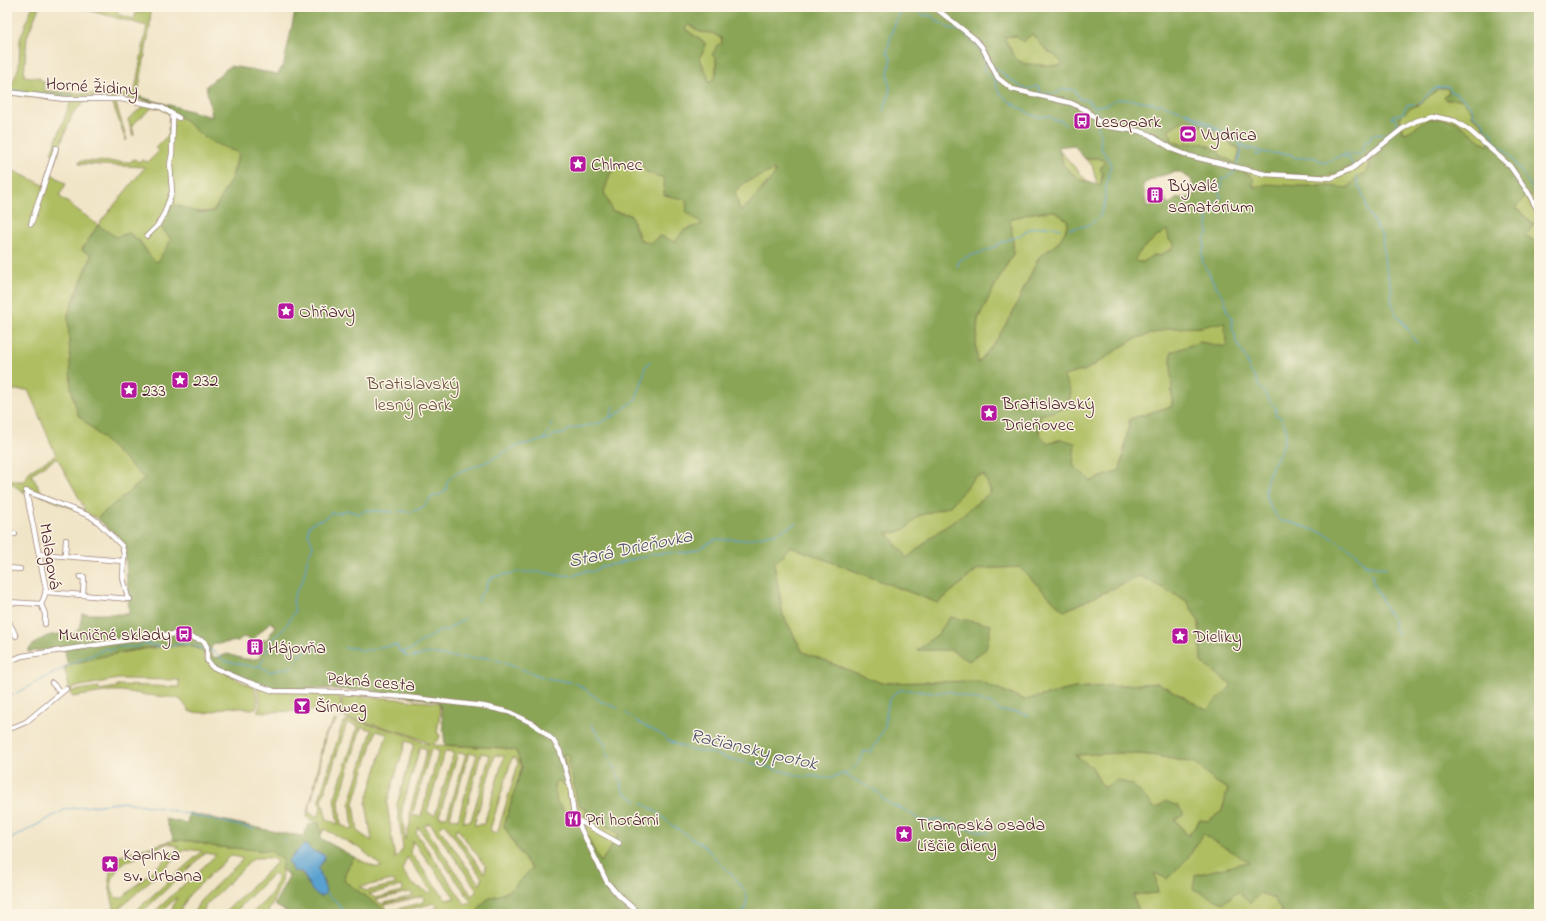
<svg xmlns="http://www.w3.org/2000/svg" width="1546" height="921" font-family="'Indie Flower',sans-serif">
	<style>
		.green { fill: #aebe61; stroke: #7c6e46; fill-rule: evenodd }
		.forest { fill: #8aa557; stroke: #6a6241; fill-rule: evenodd }
		.water { fill: #5aa1d0; stroke: #52607e }
		.lines { fill: none; stroke-linecap: round; stroke-linejoin: round }
		.stream { stroke: #5aa1d0; stroke-width: 1 }
		.minor-casing { stroke: #9e827a; stroke-width: 6 }
		.minor { stroke: #fff; stroke-width: 4.5 }
		.labels { text-anchor: middle; stroke-width: 3; stroke-linejoin: round; paint-order: stroke }
		.street-label { font-size: 18px; fill: #4a1f2b; stroke: #fcf5e5 }
		.poi-label { font-size: 18px; fill: #4a1f2b; stroke: #fcf5e5; text-anchor: start }
		.park-label { font-size: 18px; fill: #684f3b; stroke: #fcf5e5 }
		.water-label { font-size: 19px; font-style: italic; fill: #50536d; stroke: #fcf5e5 }
	</style>
	<rect width="100%" height="100%" fill="#fcf5e5"/>
	<filter id="ink" filterUnits="userSpaceOnUse"><feTurbulence type="fractalNoise" baseFrequency=".025" numOctaves="2"/><feDisplacementMap in="SourceGraphic" scale="8" xChannelSelector="R" yChannelSelector="G"/><feConvolveMatrix kernelMatrix="1 2 1 2 8 2 1 2 1" color-interpolation-filters="sRGB"/></filter>
	<filter id="wash" filterUnits="userSpaceOnUse"><feTurbulence type="fractalNoise" baseFrequency=".012" numOctaves="4" result="noise"/><feDisplacementMap in="SourceGraphic" scale="16" xChannelSelector="R" yChannelSelector="G"/><feGaussianBlur stdDeviation="0.9" result="paint"/><feColorMatrix in="noise" values="0 0 0 0 0 0 0 0 0 0 0 0 0 0 0 0 0 1.4 0 .05"/><feComposite in="paint" operator="in"/></filter>
	<g filter="url(#wash)">
		<rect width="100%" height="100%" fill="#f1e5c8"/>
		<!-- green -->
		<path class="green" d="M32,7H39L27,37L24,76L40,78V80L45,82L43,90L67,93L134,95L147,26L76,7H118L117,14L134,19L136,12H144L145,7H151L150,27L137,99L114,97L127,140L126,141L112,101L87,100L73,113L61,143L58,156L51,153L71,101L7,94V87H11L19,66L20,39Z
			M688,24L700,32L712,33L721,38L723,45L716,57V76L714,80L709,83C709,73 701,66 700,56L704,50L705,43L685,29Z
			M1032,34L1047,51L1054,55L1062,63L1061,66L1025,64L1016,59L1004,37Z
			M1447,88L1449,93L1444,97L1447,100L1460,99L1472,111L1471,115L1482,124L1484,129L1491,138L1488,146L1433,118C1422,120 1416,131 1404,133L1402,131L1400,118L1409,109L1420,104L1438,89Z
			M145,105H162L183,119L214,143L239,153L232,177L214,211L197,212L171,238V240L159,261L156,262L150,256L139,240L129,233L116,237L98,226L82,249L92,255L68,314L78,415L145,479L97,518L25,489V493L7,481V476L13,481H24L30,471L56,455L28,390H7V168L40,183L45,186L49,172L66,184L59,196L98,225L145,167L79,164L80,161L130,162L134,159L139,162L142,160L148,162L159,151L155,148L170,133L168,128L171,125L168,120L171,117V115L160,108L153,107L132,125L134,135L133,136L128,119ZM57,458L85,509V510L42,493L31,474Z
			M1186,119L1197,122L1228,139L1330,175L1348,168L1352,164L1369,157V168L1363,174L1356,179L1348,188L1323,186L1259,187L1255,188L1253,183L1254,180L1250,175L1246,174L1239,165L1220,155L1216,149L1195,142L1190,144L1185,143L1183,145L1172,141L1171,135L1169,133L1170,128Z
			M1058,147L1062,153L1088,182L1079,179L1064,166Z
			M1098,158L1105,161L1100,186L1097,185L1092,165L1085,159Z
			M628,159L640,161L646,172L664,178L686,200L704,224L684,230L675,242L660,236L650,243L640,239L631,215L612,211L604,192L610,174Z
			M774,170L775,174L748,205L740,211L735,192C747,177 757,179 774,170Z
			M1527,196L1536,197L1539,200V242L1525,237L1532,224L1522,213L1515,208Z
			M1054,211L1068,221L1065,232L1058,243L1039,257L1013,312L996,341L978,364L976,346L978,319L997,282L1013,254V239L1009,219L1032,213Z
			M1166,230L1168,232L1169,240L1174,243L1173,248L1159,256L1156,255L1143,262H1137L1134,260C1135,254 1160,233 1166,230Z
			M1224,321L1227,348L1200,342L1171,352L1172,406L1130,419L1121,470L1091,481L1073,465L1061,439L1048,444L1039,433L1040,415L1071,392L1063,376L1086,370L1134,339L1171,328L1201,327Z
			M984,475L991,492L953,522L935,534L907,559L887,533L898,532L906,528L918,516L950,506L975,477Z
			M790,546L938,603L978,569L1019,567L1064,611L1140,576L1187,601L1199,622L1201,662L1232,685L1207,711L1158,683L1075,688L1025,700L979,681L881,683L803,652L783,615L774,564ZM938,634L969,661L951,650H918Z
			M178,645L191,646L203,651L205,660L240,681L254,687L258,699L257,707L252,709L229,707L206,713L190,712L181,700L176,698L147,695L122,691H111L73,697L71,695L64,667C80,659 98,657 116,654C136,650 157,647 178,645ZM118,679L179,680V687L117,685V687L99,690V687L72,691L71,688Z
			M257,688L339,694L341,705L339,710L264,712L257,711C263,705 259,696 257,688Z
			M342,694L439,703L440,714L437,733L440,735L439,739L432,745L503,748L516,751L522,767L504,826L516,847L532,869C525,875 518,883 511,889C496,900 486,892 477,914H450L451,912L448,910L430,914H415L437,908L438,906L435,903L394,913L395,914H390L344,881L345,873L354,857L374,867H382L361,849L324,829L321,835L319,823H314L315,821L310,820L307,817L316,778L324,735L335,720H337L328,731L325,737L318,776L308,812L318,817L321,809L319,800L343,722L345,723L347,719C367,724 387,729 408,735C415,737 422,745 430,744L409,734L341,716L340,715L342,707ZM347,723L358,726L334,800L338,824L327,820L322,800ZM361,727L372,730L350,802L353,830L341,825L339,801ZM376,731L387,734L366,803L372,841L358,832L354,803ZM406,741L414,744L397,804L403,849L395,859L387,803ZM420,747L427,749L410,811V824L405,840L402,809ZM431,749L439,751L421,816H412ZM445,751L454,752L435,815L427,812ZM458,753L466,754L447,817H439ZM469,753L477,754L458,819L450,818ZM481,753L490,755L471,821L463,822ZM495,755L504,756L484,824L474,825ZM512,758H516L518,764L497,834L490,830ZM430,823L477,890L472,896L424,826ZM445,824L482,878L480,885L439,828ZM418,827L471,901V902L465,904L416,833ZM457,828L486,867L484,873L455,832ZM413,841L455,898L446,900L410,852ZM407,857L432,891L430,893L412,884L402,870ZM393,880L396,884L366,891L360,887ZM402,886L403,891L375,898L369,894ZM409,892L413,894L412,896L381,904L376,900ZM423,896L425,900L424,902L390,911L384,907L385,905Z
			M1123,753L1151,755L1195,763L1214,781L1228,789L1222,811L1208,821L1200,820L1188,836L1175,819L1156,809L1133,785L1103,788L1092,767L1074,755Z
			M563,754L570,755L577,801L587,809L585,816L593,818L619,834L601,863L586,836L570,820L568,812C556,807 550,791 557,780L569,787Z
			M1203,834L1250,862L1195,875L1238,892L1261,893L1274,898L1282,913L1279,914H1162L1159,912L1151,914H1140L1133,895L1157,893L1155,873L1188,858Z
			M174,840L191,841L217,847L271,851L283,860L281,884L267,914H262L263,911L259,914H251C263,902 277,893 277,875H272L233,914H223L277,862L272,858H254L206,905L202,914H193L200,901L243,859L231,855L189,895L179,914H170L177,897L159,914H152L216,855L205,853L140,914H132L202,851L185,849L119,909L118,914H115C112,894 101,872 120,856ZM168,843L179,847L123,897L117,898C106,889 114,871 122,864Z"/>
		<!-- forest -->
		<path class="forest" d="M296,7H1539V200L1536,197L1527,196L1515,208L1522,213L1530,223H1535L1525,237L1539,242V914H1279L1282,912L1274,898L1261,893L1250,903L1238,892L1223,903L1193,889L1195,875L1249,862L1203,834L1188,858L1167,879L1155,873L1158,893L1133,895L1140,914H477C486,892 496,900 511,889C518,883 525,875 532,869L516,847L504,826L522,767L516,751L503,748L445,745L441,708L438,701C404,695 369,691 335,689C315,688 294,691 274,688C255,684 232,676 215,665C207,661 206,652 198,649C174,638 96,657 70,665L67,662L65,650L60,648L28,652V650C33,644 44,636 52,635C60,633 68,635 75,634L80,626L82,614H129L125,545L97,518L145,479L78,415L71,389L68,314L92,255L82,250L98,225L116,237L129,233L138,240L150,256L156,262L158,261L171,240L170,238L159,225L168,206C179,202 187,211 198,212C203,213 209,212 214,211L232,177L239,153L214,143L201,135L183,119L162,105L137,99V96L212,117L206,86L230,66L278,74L284,63ZM689,24L700,32L712,33L721,38L722,44L717,45L712,55L716,58C716,67 719,77 709,83C708,74 701,66 700,56L704,50L705,43L685,29ZM1032,34L1047,51L1054,55L1062,63L1061,66L1025,64L1016,59L1004,37L1016,36L1023,42ZM1447,88L1449,93L1444,97L1447,100L1460,99L1472,111L1471,115L1482,124L1484,129L1491,138L1488,146L1455,121L1430,118L1408,132L1404,133L1402,131L1400,118L1409,109L1420,104L1438,89ZM1186,119L1226,137L1231,145L1240,149L1237,161L1235,163L1220,155L1218,150C1211,147 1197,139 1190,144L1187,142L1183,145L1172,141L1171,135L1169,133L1170,128ZM1074,145L1085,159L1098,158L1105,161L1100,169L1103,174L1100,186L1079,179L1064,166L1058,147ZM1369,157C1373,173 1364,171 1354,180C1351,182 1350,186 1348,188L1329,186H1298L1267,184L1255,188L1253,187C1253,179 1256,177 1246,174L1245,171L1324,177L1339,172ZM628,159L640,161L646,172L664,178V195L686,200L687,213L703,224L684,230L675,242L660,236L650,243L639,239L631,215L612,211L604,192L610,174ZM774,170L775,174L748,205L740,211L735,192C747,177 757,179 774,170ZM1175,172H1179L1191,179L1196,194L1187,198H1177L1168,205L1165,198L1147,208L1143,184L1160,176ZM1054,211L1068,221L1065,232L1058,243L1039,257L1013,312L996,341L978,363L976,346L978,319L997,282L1013,254V239L1010,219L1032,213ZM1167,230L1169,240L1174,243L1173,248L1160,256L1153,255L1143,262H1137L1135,260C1135,254 1160,233 1167,230ZM1224,322L1227,347L1200,342L1171,352L1172,406L1130,419L1120,470L1091,481L1073,465L1075,443L1061,439L1048,444L1039,433L1040,415L1067,408L1071,392L1063,376L1086,370L1134,339L1171,328L1201,327ZM984,475L991,492L953,522L935,534L907,558L887,533L898,532L907,528L918,516L950,506L975,477ZM790,546L938,603L978,569L1019,567L1064,611L1140,576L1187,601L1199,622L1201,662L1232,685L1207,710L1158,683L1075,688L1025,700L979,681L881,683L803,652L783,615L774,564ZM270,622L276,626L267,639L261,641L258,653L262,657C250,662 240,658 228,654L215,658L210,653L212,645L238,641L243,637L253,640ZM1123,753L1151,755L1195,763L1214,781L1228,789L1222,811L1208,821L1200,820L1188,836L1175,820L1184,814L1178,806L1165,801L1156,809L1133,785L1117,780L1103,788L1092,767L1075,755ZM563,754L570,755L568,763L574,785L577,801L581,808L587,809L585,816L593,818L619,834L601,862C592,849 586,826 570,820L571,815L568,812L562,809L561,806L557,803L554,785L557,780L570,788Z
			M950,617L991,625L986,649L969,661L951,650H917L938,634Z
			M189,813L286,834L305,836C305,826 309,822 319,823L321,835L320,838L354,857L345,873L344,881L390,914H291L274,905L289,876L281,869L283,860L271,851L217,847L191,841L174,840L165,819L187,823ZM308,846L312,851L322,853L324,860L318,868L320,876L325,884L308,885C305,874 297,869 288,861L301,847Z"/>
		<!-- water -->
		<path class="water" d="M303,845H306L312,851L325,855L324,860L318,868L326,891L323,896C311,897 308,880 302,872L293,871L288,861Z"/>
		<g class="lines">
			<!-- stream -->
			<path class="stream" d="M482,7L493,12
				M914,7L922,15L932,16L937,21L951,29L960,30L975,43L981,51L985,63L990,66
				M985,63L983,70L995,80L998,91L1010,102L1032,115L1039,117L1049,116L1055,120H1061L1066,126
				M994,67C1001,72 1021,89 1027,89C1030,89 1034,87 1037,86L1040,89L1039,91L1041,93L1055,94L1064,89L1074,90L1080,99L1089,101L1092,106L1107,105L1116,99L1142,101L1148,103H1155L1156,105L1161,104L1184,112L1248,148L1268,153L1291,154L1295,158L1313,157L1324,163L1344,154H1360L1363,151L1362,145L1365,142L1370,141L1371,135L1388,134L1397,125V120L1395,118L1391,119L1393,115L1402,114L1407,105L1419,103L1435,88L1448,86L1451,90V92C1459,94 1469,102 1473,110C1474,112 1473,114 1474,116L1483,121L1484,126L1493,134V139L1509,154L1539,198
				M7,89L28,92
				M34,93L73,96
				M1093,107L1100,115V117
				M883,111L890,93L888,73L891,58L887,52C891,36 894,21 904,7
				M1184,112L1192,114L1235,138L1236,141
				M1243,144L1245,148L1250,151
				M1255,154L1260,155L1261,153
				M1342,156L1349,158L1353,165
				M1237,165L1242,148L1239,144
				M1236,168L1233,174L1222,179V187L1218,190L1221,197L1216,202V208L1208,216L1207,228L1209,233L1204,239L1205,246L1202,253L1203,264L1210,275L1212,280L1225,299L1227,311L1232,319V327L1235,334L1236,342L1246,358L1250,371L1257,380L1258,385L1265,393L1268,399L1276,408L1275,415L1282,418C1283,422 1287,428 1286,432C1285,454 1261,474 1266,496C1269,506 1274,513 1280,521L1290,522L1326,534L1357,554L1372,574L1373,582L1388,613L1393,618L1394,627L1398,636
				M1356,176L1359,187L1365,200L1368,212L1382,236L1385,265L1389,279L1392,292L1391,301L1397,316L1410,332L1414,340L1418,343
				M1538,221H1539
				M1069,229L1085,226L1095,221L1100,216L1105,203V189L1107,185L1111,164L1101,148L1100,135L1097,122
				M957,267L959,261L966,257L989,250L1002,242L1019,236L1031,228L1050,226L1061,229
				M1400,318L1407,327
				M1536,362L1539,356
				M610,417L614,406
				M550,427L552,423
				M544,439L548,431
				M399,511L410,512L422,508L432,497L441,494L446,490L447,482L453,475L461,471L484,463L519,445L549,439L554,435L563,434L570,429L599,423L617,414L636,399L643,379L645,367L650,361
				M1364,564L1387,568
				M478,602L480,595L485,590L488,581L493,577L518,572H542L561,576L568,575L573,576L586,571L593,572L602,566L618,564L636,558L646,557L651,554L687,552L698,549L716,539L727,540L730,539L744,540L777,533L797,523
				M270,644L272,639L284,629L295,611C290,595 298,591 303,579C305,573 306,566 307,560C308,556 312,550 313,545L308,533L309,526L316,521L322,520L331,513H339L347,510L359,514L366,510L394,512
				M344,648H354L361,650H371L378,647L397,645L399,651L403,652L405,655L409,657
				M208,649L216,653L224,661C235,662 250,668 259,666L270,672L291,667L297,662L299,655L305,651L318,647
				M403,652L412,649L422,641L440,631L447,630L465,618
				M266,653L269,645
				M412,657L431,653L451,657L478,659L485,657L493,659
				M496,660L543,677
				M259,666L264,658
				M546,678L575,683L585,689L600,701L618,708
				M7,698L79,660C91,657 96,652 107,648L110,650L118,647H137L145,643L156,646H172L183,643L205,649
				M626,713L641,724L661,734L669,741L690,750L712,753L729,759L756,764L804,777L815,776L822,778L832,777L843,774L869,787L879,793L884,800L894,806L905,810L917,818L925,821L942,820L957,827L989,833
				M591,724L606,746L607,754L621,781L622,789L625,793L637,801
				M844,774C853,771 862,761 864,751L871,752L885,727L886,715L889,700L896,692L901,690H908L935,693L949,691L955,694L983,701L993,705L1000,711L1017,712L1028,715
				M642,803L658,813L673,826L704,846L736,879L747,894V901L743,914
				M165,809L254,829
				M283,839L286,841
				M7,841L66,809L125,802L162,808
				M325,893L337,902L345,914"/>
		</g>
	</g>
	<g filter="url(#ink)">
		<g class="lines">
			<!-- minor casing -->
			<g class="minor-casing">
				<path id="minor" d="M934,7L975,39L982,47L998,78L1012,89L1071,103L1086,110L1103,125L1109,127L1139,131L1148,134L1174,150L1190,156L1265,174L1331,178L1353,168L1402,129L1416,121L1432,116L1455,121L1469,130L1510,166L1528,192L1539,213
					M7,92L65,99H120L134,101L161,107L179,118
					M31,224L56,148
					M147,236L157,226L164,214L172,192L170,164L172,154L173,120L172,114
					M26,491L90,516L98,522L122,546L124,554L123,578L128,598
					M26,491L46,589L44,598L41,604L45,614V624
					M7,534H15
					M39,554L123,561
					M65,556L66,540
					M7,568L20,569
					M80,577H84L83,595
					M46,592L130,599
					M7,602L41,604
					M7,618L16,636
					M7,662L22,656L163,635L178,634L204,641L207,647V660L211,666L217,669L248,682L274,691L340,692L405,697L483,706L509,712L534,724L553,740L560,751L570,786L574,815L607,882L619,896L640,914
					M52,683L61,693
					M7,730L26,722L66,689
					M576,819L619,843"/>
			</g>
			<!-- minor -->
			<use href="#minor" class="minor"/>
		</g>
	</g>
	<!-- icons -->
	<defs>
		<g id="bus-square" transform="scale(0.9)"><rect x="-9" y="-9" width="18" height="18" rx="4" fill="#b5179e" stroke="#fcf5e5"/><path d="M-5-6H5V4H4V6H2V4H-2V6H-4V4H-5ZM-3.5-4V0h7V-4ZM-3.5 1.2v1.5H-2V1.2ZM2 1.2v1.5H3.5V1.2Z" fill="#fff"/></g>
		<g id="stadium-square" transform="scale(0.9)"><rect x="-9" y="-9" width="18" height="18" rx="4" fill="#b5179e" stroke="#fcf5e5"/><path d="M0-5a6.5 5 0 1 0 0 10a6.5 5 0 1 0 0-10ZM-3.5-1.8h7v3.6h-7Z" fill="#fff"/></g>
		<g id="sight-square" transform="scale(0.9)"><rect x="-9" y="-9" width="18" height="18" rx="4" fill="#b5179e" stroke="#fcf5e5"/><path d="M0-6L1.8-2.2L6-1.7L2.9 1.2L3.7 5.4L0 3.3L-3.7 5.4L-2.9 1.2L-6-1.7L-1.8-2.2Z" fill="#fff"/></g>
		<g id="building-square" transform="scale(0.9)"><rect x="-9" y="-9" width="18" height="18" rx="4" fill="#b5179e" stroke="#fcf5e5"/><path d="M-4-6H4V6H1V3H-1V6H-4ZM-2.5-4.3h1.7v1.8h-1.7ZM.8-4.3h1.7v1.8H.8ZM-2.5-1h1.7V.8h-1.7ZM.8-1h1.7V.8H.8Z" fill="#fff"/></g>
		<g id="bar-square" transform="scale(0.9)"><rect x="-9" y="-9" width="18" height="18" rx="4" fill="#b5179e" stroke="#fcf5e5"/><path d="M-6-5H6L.8 .8V4.5H3.5V6h-7V4.5H-.8V.8Z" fill="#fff"/></g>
		<g id="restaurant-square" transform="scale(0.9)"><rect x="-9" y="-9" width="18" height="18" rx="4" fill="#b5179e" stroke="#fcf5e5"/><path d="M-5-6h1v4h1v-4h1v4h1v-4h1v5L-1.5 .5V6h-2V.5L-5-1ZM5-6V6H3V1.5H1.5Q1.5-4 5-6Z" fill="#fff"/></g>
	</defs>
	<g fill-rule="evenodd">
		<use href="#bus-square" x="1082" y="121"/>
		<use href="#stadium-square" x="1188" y="134"/>
		<use href="#sight-square" x="578" y="164"/>
		<use href="#building-square" x="1155" y="195"/>
		<use href="#sight-square" x="286" y="311"/>
		<use href="#sight-square" x="180" y="380"/>
		<use href="#sight-square" x="129" y="390"/>
		<use href="#sight-square" x="989" y="413"/>
		<use href="#bus-square" x="184" y="634"/>
		<use href="#sight-square" x="1180" y="636"/>
		<use href="#building-square" x="255" y="647"/>
		<use href="#bar-square" x="302" y="706"/>
		<use href="#restaurant-square" x="573" y="819"/>
		<use href="#sight-square" x="904" y="834"/>
		<use href="#sight-square" x="110" y="864"/>
	</g>
	<g class="labels">
		<!-- street labels -->
		<g class="street-label">
			<text transform="translate(92 86) rotate(4)" y="6">Horné Židiny</text>
			<text transform="translate(51 556) rotate(81)" y="6">Malagová</text>
			<text transform="translate(371 681) rotate(5)" y="6">Pekná cesta</text>
		</g>
		<!-- poi labels -->
		<g class="poi-label">
			<text x="1095" y="127">Lesopark</text>
			<text x="1201" y="140">Vydrica</text>
			<text x="591" y="170">Chlmec</text>
			<text x="1168" y="191">Bývalé<tspan x="1168" dy="21">sanatórium</tspan></text>
			<text x="299" y="317">Ohňavy</text>
			<text x="193" y="386">232</text>
			<text x="142" y="396">233</text>
			<text x="1002" y="409">Bratislavský<tspan x="1002" dy="21">Drieňovec</tspan></text>
			<text x="171" y="640" text-anchor="end">Muničné sklady</text>
			<text x="1193" y="642">Dieliky</text>
			<text x="268" y="653">Hájovňa</text>
			<text x="315" y="712">Šínweg</text>
			<text x="586" y="825">Pri horárni</text>
			<text x="917" y="830">Trampská osada<tspan x="917" dy="21">Líščie diery</tspan></text>
			<text x="123" y="860">Kaplnka<tspan x="123" dy="21">sv. Urbana</tspan></text>
		</g>
		<!-- park labels -->
		<g class="park-label">
			<text x="413" y="389">Bratislavský<tspan x="413" dy="21">lesný park</tspan></text>
		</g>
		<!-- water labels -->
		<g class="water-label">
			<text transform="translate(630 547) rotate(-12)" y="7">Stará Drieňovka</text>
			<text transform="translate(754 748) rotate(13)" y="7">Račiansky potok</text>
		</g>
	</g>
	<!-- margin -->
	<rect width="1546" height="921" fill="none" stroke="#fcf5e5" stroke-width="24"/>
</svg>
